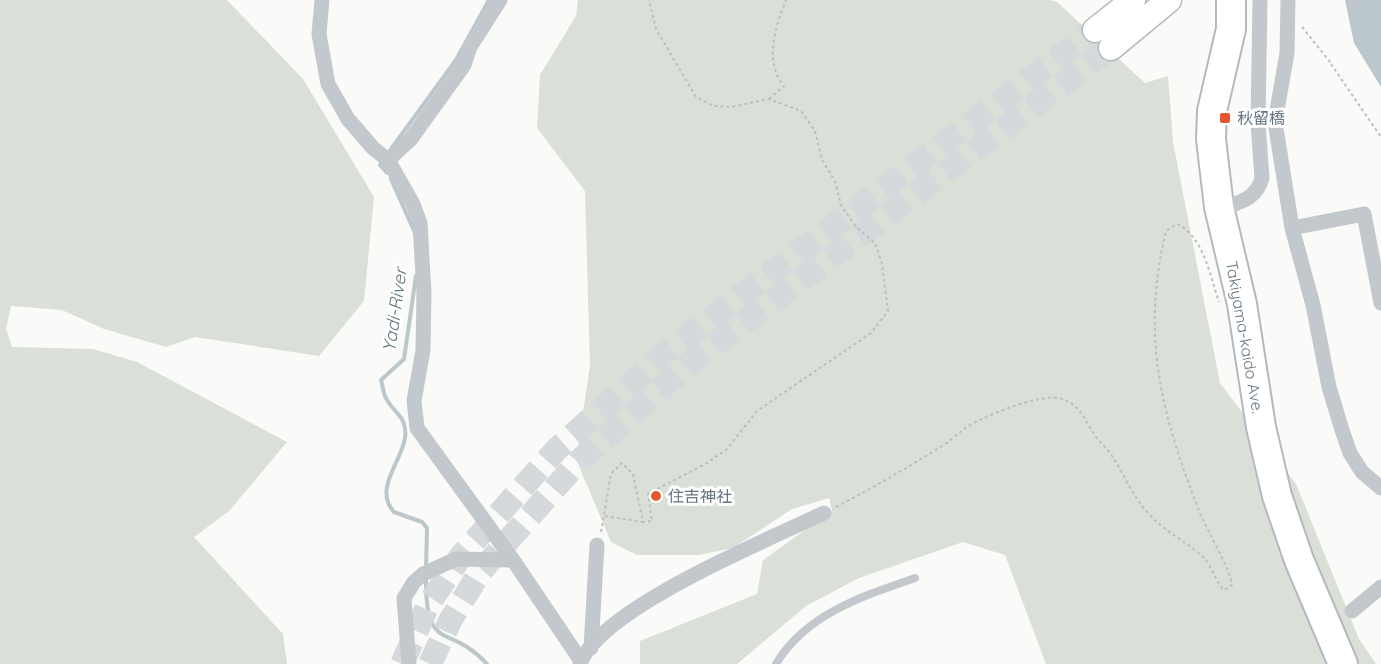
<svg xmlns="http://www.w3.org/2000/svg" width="1381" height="664" font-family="Quicksand,'Noto Sans JP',sans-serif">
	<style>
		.green { fill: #dadfd7 }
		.water { fill: #bbc7cb }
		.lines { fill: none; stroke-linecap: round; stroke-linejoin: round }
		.stream { stroke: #bbc7cb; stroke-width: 4 }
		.primary-tunnel { stroke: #d5d9db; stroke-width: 24; stroke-dasharray: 24 12; stroke-linecap: butt }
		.primary-casing { stroke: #b5babe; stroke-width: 27 }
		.highway-casing { stroke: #b4b9bd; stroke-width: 32 }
		.path { stroke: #bbbfc2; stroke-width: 2; stroke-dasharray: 3 3; stroke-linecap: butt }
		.lane { stroke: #c3c8cc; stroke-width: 8 }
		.street { stroke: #c3c8cc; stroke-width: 15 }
		.primary { stroke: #fff; stroke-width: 24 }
		.highway { stroke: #fff; stroke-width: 28 }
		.poi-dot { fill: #e4572e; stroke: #fff; stroke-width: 2 }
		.labels { text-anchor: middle; stroke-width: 6; stroke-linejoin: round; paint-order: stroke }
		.poi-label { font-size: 16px; fill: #657683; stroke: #fff; text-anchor: start }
		.street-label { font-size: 16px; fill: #657683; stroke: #fff }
		.water-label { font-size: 18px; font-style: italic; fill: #60757c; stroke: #fff }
	</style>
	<rect width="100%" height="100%" fill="#fafaf8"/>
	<!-- green -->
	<path class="green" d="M0,0H227L303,79L374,197L364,301L319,356L195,337L166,347L104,329L62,310L11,306L6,329L12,347L93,349L137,362L287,442L229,511L194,537L283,634L287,664H0Z
		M578,0H1051L1057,2L1145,83L1168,76L1173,142L1220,383L1296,484L1359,639L1376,664H1046L1005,555L963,542L859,578L806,606L737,664H640V641L757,594L763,560L832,511L829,498L792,509L733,548L699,555H637L611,542L576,459L590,366L585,191L537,128L540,75L576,16Z"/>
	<!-- water -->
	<path class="water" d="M1345,0H1381V87L1354,43Z"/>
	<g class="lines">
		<!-- stream -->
		<path class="stream" d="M391,149L456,60L489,0
			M383,160L380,165L387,173
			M391,179L415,233
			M416,276L404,359L381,380C383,386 383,393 386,398C393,413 408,416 405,438C402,461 373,489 394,512L422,522L427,528L426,569
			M426,576C425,656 448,621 487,664"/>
		<!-- primary-tunnel -->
		<path class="primary-tunnel" d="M402,664L428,605L461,556L557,449L666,352L1095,30
			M430,664L450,621L480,572L579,461L691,362L1111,48"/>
		<!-- primary casing -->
		<g class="primary-casing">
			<path id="primary" d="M1095,30L1133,0
				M1111,48L1169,0"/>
		</g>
		<!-- highway casing -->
		<g class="highway-casing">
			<path id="highway" d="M1231,0V29L1212,111L1211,139L1219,207L1242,304L1261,427L1277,496L1299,560L1343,664"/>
		</g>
		<!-- path -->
		<path class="path" d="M1302,27L1331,63
			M1331,64L1381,137
			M769,99L784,86C764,63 775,27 786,0
			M836,507C872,488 907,468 942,446C953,439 961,430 972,424C990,414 1043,392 1062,399C1083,406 1085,423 1097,438C1102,445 1108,449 1112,456C1125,475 1132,496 1148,513C1164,531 1185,541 1202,556C1212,565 1214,580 1224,590L1232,585C1232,574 1208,531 1201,516C1162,416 1140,339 1166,231L1177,224C1204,237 1210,276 1219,302
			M605,516L643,522
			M601,532L611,474L622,463L633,474L643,522L652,521L648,494L707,463L727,449L757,411L871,333L888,311L882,264L875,243L856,227L841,205L835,181L822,160L815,131L801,111L769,99L731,107L713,106L696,97L656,29L649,0"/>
		<!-- lane -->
		<path class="lane" d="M776,664C806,614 863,596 915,578"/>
		<!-- street -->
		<path class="street" d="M322,0L319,34L328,84L348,119L373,148L388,160L413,204L420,223L424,293L423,350L414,401L417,428L513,560L581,661
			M1288,0L1287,53L1275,122L1292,228L1313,305L1329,387L1342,430L1350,453L1362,472L1381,488
			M388,160L410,140L464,65L470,47L500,0
			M1219,207C1238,205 1257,198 1262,178L1258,123L1260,0
			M1292,228L1364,214L1381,303
			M1352,611L1381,587
			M591,648L597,545
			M409,664L404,598L414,582L423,574L456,559L513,560
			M580,664C600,608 768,540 824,513"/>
		<!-- primary -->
		<use href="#primary" class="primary"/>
		<!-- highway -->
		<use href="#highway" class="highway"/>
	</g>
	<!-- markers -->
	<g class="poi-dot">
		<rect x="1219" y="112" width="12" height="12" rx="3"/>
		<circle cx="656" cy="496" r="6"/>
	</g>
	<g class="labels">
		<!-- poi labels -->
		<g class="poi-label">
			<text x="1237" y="124">秋留橋</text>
			<text x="668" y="502">住吉神社</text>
		</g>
		<!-- street labels -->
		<g class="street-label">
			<text transform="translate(1245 337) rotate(80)" y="6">Takiyama-kaido Ave.</text>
		</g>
		<!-- water labels -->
		<g class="water-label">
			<text transform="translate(395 310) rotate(-82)" y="6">Yadi-River</text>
		</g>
	</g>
</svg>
